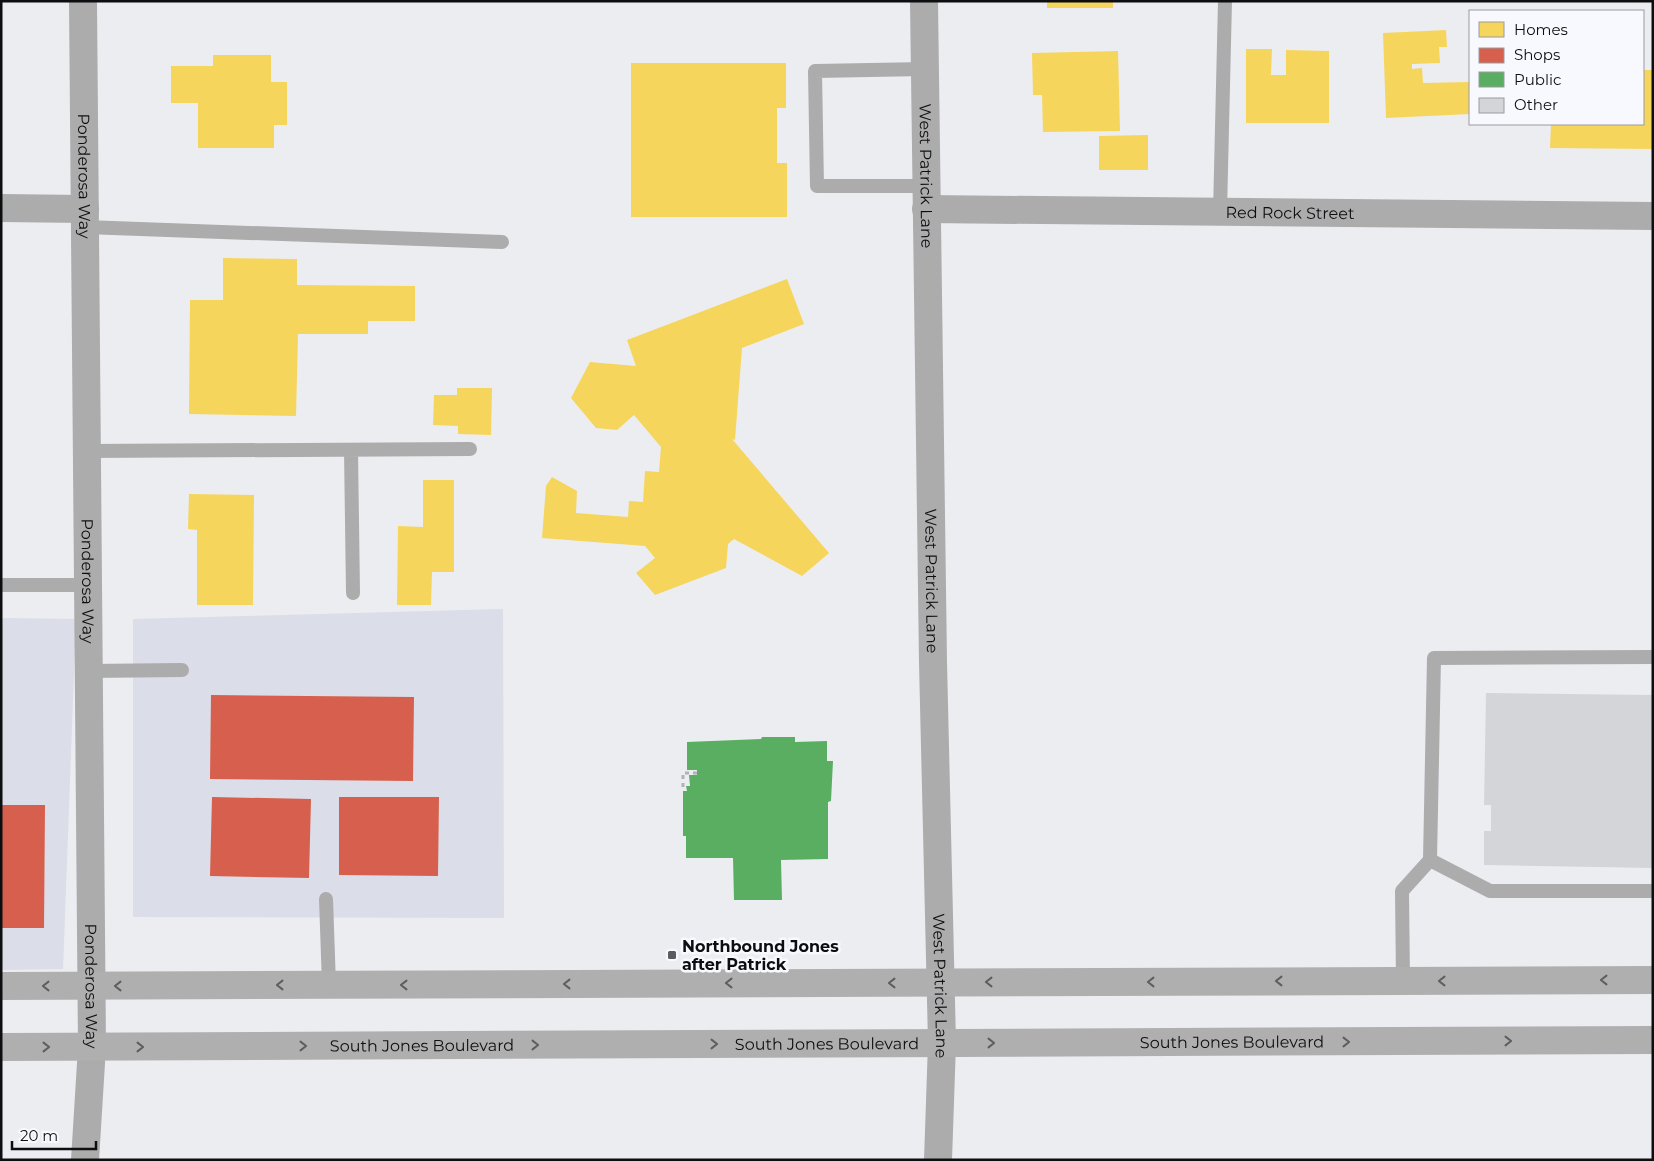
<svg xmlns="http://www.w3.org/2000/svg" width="1654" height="1161" font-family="Montserrat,sans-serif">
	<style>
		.built { fill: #dbdde8 }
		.homes { fill: #f6d55c }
		.shops { fill: #d6604d }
		.public { fill: #5aae61 }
		.building { fill: #d4d5d8 }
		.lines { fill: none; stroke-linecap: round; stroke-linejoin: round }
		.path { stroke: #b1b2b3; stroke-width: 3; stroke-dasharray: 4 4; stroke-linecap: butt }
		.service { stroke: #acacad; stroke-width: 14 }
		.minor { stroke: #acacad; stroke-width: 28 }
		.tertiary { stroke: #acacad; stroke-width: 28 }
		.primary { stroke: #b0afb0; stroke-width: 28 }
		.oneway { stroke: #5e5e60 }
		.poi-dot { fill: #5b5c5f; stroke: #f8f9fe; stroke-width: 2 }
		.labels { text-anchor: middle; stroke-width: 5; stroke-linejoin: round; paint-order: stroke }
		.street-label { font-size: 16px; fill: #0d0e10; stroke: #f8f9fe }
		.poi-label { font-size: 16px; font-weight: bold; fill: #0d0e10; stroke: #f8f9fe; text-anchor: start }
	</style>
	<rect width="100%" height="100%" fill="#ecedf1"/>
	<!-- built -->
	<path class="built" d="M503,609L504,918L133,917V619Z
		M1,618L76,619L63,969L1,970Z"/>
	<!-- homes -->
	<path class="homes" d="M1047,1H1113V8H1047Z
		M1446,30L1447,47H1439L1440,63L1412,64V69L1422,68L1423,83L1470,82V114L1386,118L1383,33Z
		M1246,49H1272L1271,75H1286V50L1329,51V123H1246Z
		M1118,51L1120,131L1043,132L1042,95H1033L1032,53Z
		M213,55H271V82H287V125H274V148H198V103H171V66H213Z
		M631,63H786V108H777V163H787V217H631Z
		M1643,70H1653V149L1550,148L1551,124H1643Z
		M1148,135V170H1099V136Z
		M223,258L297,259V285L415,286V321H368V334H298L296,416L189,414L190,300H223Z
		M787,279L804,324L742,348L735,440L732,439L829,553L802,576L734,539L728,544L726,568L655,595L636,573L655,558L645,546L542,538L546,486L552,477L577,491L576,513L628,517L629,501L643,502L645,471L659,472L661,447L634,415L617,430L596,428L571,398L590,362L636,366L627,340Z
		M457,388H492L491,435L458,434V426L433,425L434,395H457Z
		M423,480H454V572H432L431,605H397L398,526L423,527Z
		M189,494L254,495L253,605H197V530L188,529Z"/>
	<!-- shops -->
	<path class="shops" d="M211,695L414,697L413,781L210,779Z
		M212,797L311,799L309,878L210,876Z
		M339,797H439L438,876L339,875Z
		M1,805H45L44,928H1Z"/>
	<!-- public -->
	<path class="public" d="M762,737H795V742L827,741V761H833L831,801L828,802V859L781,860L782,900H734L733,858H686V836H683V791H687L686,786H690L689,775H697V770H687V742L761,739Z"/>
	<!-- building -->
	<path class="building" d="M1486,693L1653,695V868L1484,865V831H1491V805H1484Z"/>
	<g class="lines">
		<!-- path -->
		<path class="path" d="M683,787V773H697"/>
		<!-- service -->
		<path class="service" d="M925,69L815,71L817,186H926
			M1220,212L1225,1
			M85,227L502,242
			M351,450L353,593
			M87,451L470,449
			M1,585H88
			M89,671L182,670
			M1430,860L1434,658L1653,657
			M326,899L329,985
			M1403,981L1402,891L1430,860L1490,891H1653"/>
		<!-- minor -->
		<g class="minor">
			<path id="s1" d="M83,1L92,1047L85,1160"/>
			<path d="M1,208L85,209"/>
			<path id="s2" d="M926,209L1653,216"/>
		</g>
		<!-- tertiary -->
		<path class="tertiary" id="s3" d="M924,1L933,662L942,1043L938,1160"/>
		<!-- primary -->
		<g class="primary">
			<path d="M1,986L1653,980"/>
			<path id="s4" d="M1,1047L1653,1040"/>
		</g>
	</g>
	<!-- one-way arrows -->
	<defs><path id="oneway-chevron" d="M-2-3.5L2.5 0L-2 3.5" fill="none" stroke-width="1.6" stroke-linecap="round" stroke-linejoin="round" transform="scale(1.25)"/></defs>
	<g class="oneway">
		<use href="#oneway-chevron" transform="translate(1604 980) rotate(180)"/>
		<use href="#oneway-chevron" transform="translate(1279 981) rotate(180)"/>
		<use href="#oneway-chevron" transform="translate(1442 981) rotate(180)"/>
		<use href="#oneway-chevron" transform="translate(989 982) rotate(180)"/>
		<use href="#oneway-chevron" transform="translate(1151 982) rotate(180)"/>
		<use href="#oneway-chevron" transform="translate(729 983) rotate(180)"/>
		<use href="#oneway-chevron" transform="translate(892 983) rotate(180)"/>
		<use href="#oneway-chevron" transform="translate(567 984) rotate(180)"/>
		<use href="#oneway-chevron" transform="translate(280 985) rotate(180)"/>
		<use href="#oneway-chevron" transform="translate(404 985) rotate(180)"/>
		<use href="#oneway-chevron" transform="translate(46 986) rotate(180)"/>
		<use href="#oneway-chevron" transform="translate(118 986) rotate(180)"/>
		<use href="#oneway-chevron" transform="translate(1508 1041)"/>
		<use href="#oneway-chevron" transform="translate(1346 1042)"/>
		<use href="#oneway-chevron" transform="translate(991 1043)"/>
		<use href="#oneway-chevron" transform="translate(714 1044)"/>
		<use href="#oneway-chevron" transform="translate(535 1045)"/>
		<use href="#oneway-chevron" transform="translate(303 1046)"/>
		<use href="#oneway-chevron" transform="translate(46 1047)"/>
		<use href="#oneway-chevron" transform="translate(140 1047)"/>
	</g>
	<!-- markers -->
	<rect class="poi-dot" x="667" y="950" width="10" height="10" rx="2.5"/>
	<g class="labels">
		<!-- street labels -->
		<g class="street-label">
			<text dy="6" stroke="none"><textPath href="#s1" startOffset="175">Ponderosa Way</textPath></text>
			<text dy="6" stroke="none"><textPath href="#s3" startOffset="175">West Patrick Lane</textPath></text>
			<text dy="6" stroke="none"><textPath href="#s2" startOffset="364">Red Rock Street</textPath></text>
			<text dy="6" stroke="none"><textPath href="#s1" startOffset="580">Ponderosa Way</textPath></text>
			<text dy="6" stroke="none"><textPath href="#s3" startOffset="580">West Patrick Lane</textPath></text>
			<text dy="6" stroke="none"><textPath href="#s3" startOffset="985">West Patrick Lane</textPath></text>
			<text dy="6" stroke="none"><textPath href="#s1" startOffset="985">Ponderosa Way</textPath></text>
			<text dy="6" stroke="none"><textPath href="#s4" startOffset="1231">South Jones Boulevard</textPath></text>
			<text dy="6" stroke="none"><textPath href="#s4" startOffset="826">South Jones Boulevard</textPath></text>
			<text dy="6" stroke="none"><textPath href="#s4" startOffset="421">South Jones Boulevard</textPath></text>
		</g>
		<!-- poi labels -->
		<g class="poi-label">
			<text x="682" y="952">Northbound Jones<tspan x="682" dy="18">after Patrick</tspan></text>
		</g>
	</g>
	<!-- border -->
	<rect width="1654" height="1161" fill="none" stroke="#0d0e10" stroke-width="5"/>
	<!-- legend -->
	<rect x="1469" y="10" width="175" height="115" fill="#f8f9fe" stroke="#9a9b9f"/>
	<rect x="1479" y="22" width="25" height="15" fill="#f6d55c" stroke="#9a9b9f"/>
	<text x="1514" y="35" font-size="15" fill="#0d0e10">Homes</text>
	<rect x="1479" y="48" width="25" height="15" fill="#d6604d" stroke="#9a9b9f"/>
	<text x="1514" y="60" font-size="15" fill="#0d0e10">Shops</text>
	<rect x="1479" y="72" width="25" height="15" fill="#5aae61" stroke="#9a9b9f"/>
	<text x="1514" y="85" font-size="15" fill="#0d0e10">Public</text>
	<rect x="1479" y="98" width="25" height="15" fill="#d4d5d8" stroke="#9a9b9f"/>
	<text x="1514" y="110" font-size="15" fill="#0d0e10">Other</text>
	<!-- scale -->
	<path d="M12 1141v8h84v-8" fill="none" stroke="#0d0e10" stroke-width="2.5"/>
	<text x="20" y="1141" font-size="15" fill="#0d0e10" stroke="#f8f9fe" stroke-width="4" paint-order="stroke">20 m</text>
</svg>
